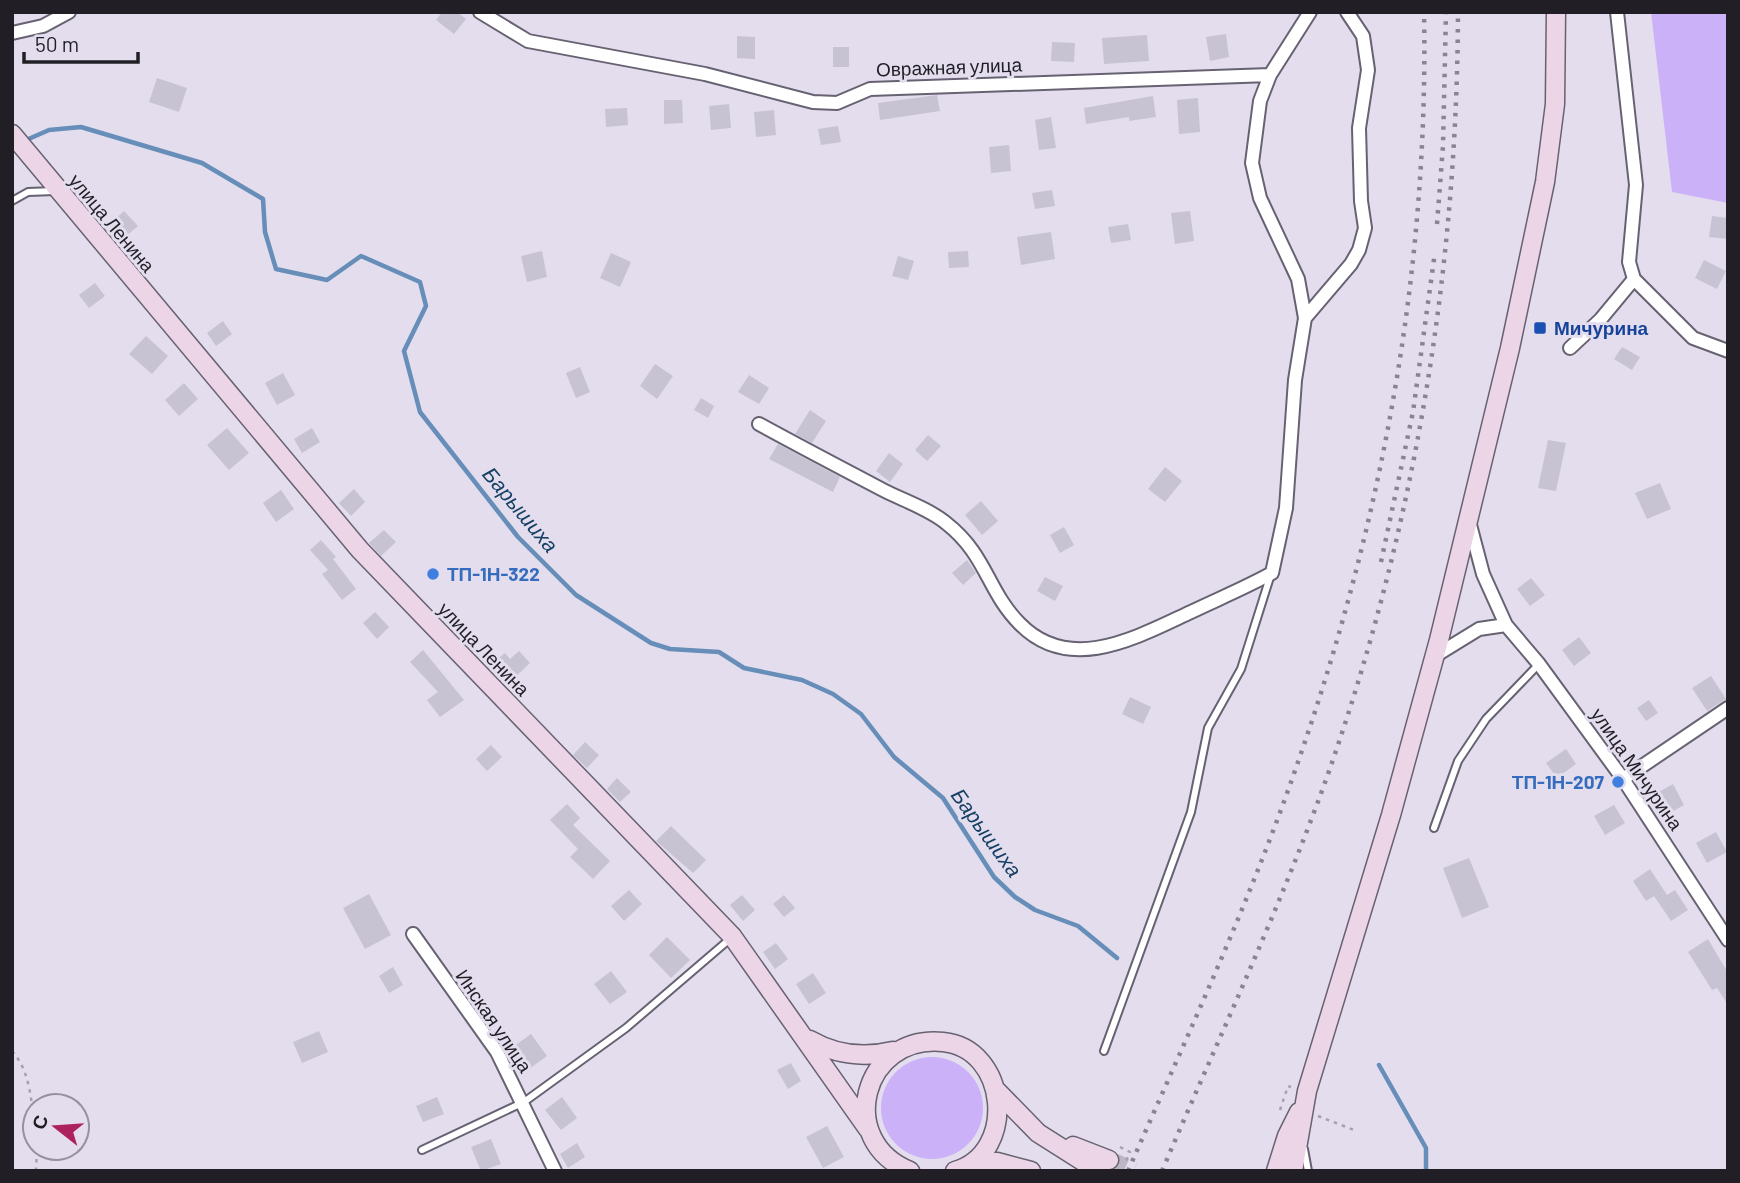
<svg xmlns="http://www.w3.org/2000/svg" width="1740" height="1183" font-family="Barlow,sans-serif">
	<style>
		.green { fill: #cbb1f8 }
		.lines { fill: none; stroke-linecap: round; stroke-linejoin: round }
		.stream { stroke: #668eb8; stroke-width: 4.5 }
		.building { fill: #c8c3d3 }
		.secondary-tunnel { stroke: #bcb7c6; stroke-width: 18; stroke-dasharray: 18 9; stroke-linecap: butt }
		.lane-casing { stroke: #676271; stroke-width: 10 }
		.street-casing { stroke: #676271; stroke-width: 16 }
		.secondary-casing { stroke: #676271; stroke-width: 21 }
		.path { stroke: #a5a1ae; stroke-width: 2.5; stroke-dasharray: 3.5 5; stroke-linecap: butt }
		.lane { stroke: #fff; stroke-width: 6 }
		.street { stroke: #fff; stroke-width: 12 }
		.secondary { stroke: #ecd5e7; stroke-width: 18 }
		.rail { stroke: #888490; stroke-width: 4.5; stroke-dasharray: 3.5 7; stroke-linecap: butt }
		.transit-dot { fill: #1a4fb4; stroke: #e3ddee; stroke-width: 2.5 }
		.shop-dot { fill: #3f7fe0; stroke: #e3ddee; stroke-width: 2.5 }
		.labels { text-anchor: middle; stroke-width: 6; stroke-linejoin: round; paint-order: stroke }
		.street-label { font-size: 19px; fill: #211f25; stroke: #e3ddee }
		.transit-label { font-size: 19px; font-weight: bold; fill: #164399; stroke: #e3ddee; text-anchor: start }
		.shop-label { font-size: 19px; font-weight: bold; fill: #366cbe; stroke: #e3ddee; text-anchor: start }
		.water-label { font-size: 21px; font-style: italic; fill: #163f64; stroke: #e3ddee }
	</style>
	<rect width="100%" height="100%" fill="#e3ddee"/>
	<!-- green -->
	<path class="green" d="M1651,12H1728V203L1672,192Z
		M881 1108a51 51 0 1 1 102 0a51 51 0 1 1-102 0Z"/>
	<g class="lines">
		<!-- stream -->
		<path class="stream" d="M24,141L49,130L81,127L202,163L263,199L265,232L276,269L327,280L361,256L420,282L426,306L404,351L420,412L518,537L576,595L651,643L670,649L719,652L744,668L802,680L833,694L861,714L894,757L943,798L994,877L1015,897L1035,910L1078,926L1117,958
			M1379,1065L1426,1148V1171"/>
	</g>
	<!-- building -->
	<path class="building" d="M442,12H457L466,19L454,34L436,20Z
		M1226,34L1229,57L1210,61L1206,37Z
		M1147,35L1149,61L1104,64L1102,38Z
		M737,36L755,37V59L737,58Z
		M1052,42L1075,43L1074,62L1051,61Z
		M833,47H849V67H833Z
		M157,78L187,88L179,112L149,102Z
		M937,95L940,111L880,120L878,103Z
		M1153,96L1156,117L1129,121V117L1086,124L1084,108Z
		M1198,98L1200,132L1179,134L1177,100Z
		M664,100H682L683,123L664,124Z
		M729,104L731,128L711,130L709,106Z
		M627,108L628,125L606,127L605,109Z
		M774,110L776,135L756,137L754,112Z
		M1051,117L1056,148L1039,150L1035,120Z
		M838,126L841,142L821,145L818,129Z
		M1009,145L1011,171L991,173L989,147Z
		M1052,190L1055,206L1035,209L1032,193Z
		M124,211L138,226L125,237L112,222Z
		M1190,211L1194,241L1175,244L1171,213Z
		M1712,216L1728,218V239L1709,237Z
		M1128,224L1131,240L1111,243L1108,227Z
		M1051,232L1055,259L1021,265L1017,237Z
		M542,251L547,277L527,282L521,256Z
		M968,251L969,267L949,268L948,252Z
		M611,253L631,262L620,287L600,278Z
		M898,256L914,261L908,280L892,276Z
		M1704,260L1726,271L1717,289L1695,278Z
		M95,283L105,296L89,308L79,295Z
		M223,321L232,334L216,346L207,333Z
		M146,336L168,356L152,374L129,354Z
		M1622,347L1640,357L1632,370L1614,359Z
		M655,364L673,376L657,399L640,386Z
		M580,367L590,392L576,398L566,373Z
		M283,373L295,395L277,405L265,383Z
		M749,375L769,388L759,404L738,392Z
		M184,383L198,399L179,416L165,400Z
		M701,398L714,406L708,418L694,410Z
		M810,410L826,421L812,443L795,434Z
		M227,428L249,453L229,470L207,445Z
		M312,428L320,442L302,453L294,439Z
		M928,435L941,446L927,461L915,450Z
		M1548,440L1566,443L1556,491L1538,488Z
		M778,444L840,477L833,492L769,459Z
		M889,453L903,464L890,482L876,471Z
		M1165,467L1182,481L1165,502L1148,489Z
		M1660,483L1671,509L1647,519L1635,493Z
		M354,489L365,502L351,516L339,503Z
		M281,490L294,509L276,522L263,503Z
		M981,501L998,521L982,535L965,515Z
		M1064,527L1074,545L1060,553L1050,535Z
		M384,530L396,542L381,556L369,543Z
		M321,540L336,557L333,559L356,589L342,600L322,574L328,570L310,550Z
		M967,560L976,573L963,585L952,573Z
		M1045,577L1063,586L1055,601L1037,591Z
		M1531,578L1545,595L1530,606L1517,589Z
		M375,612L389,627L377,639L363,623Z
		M1579,637L1591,653L1574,666L1562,650Z
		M423,650L464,700L440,717L427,700L438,692L410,662Z
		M519,651L530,663L507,685L496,673L501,668L495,661L505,653L510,659Z
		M1711,676L1726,699L1707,711L1692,688Z
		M1130,697L1151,707L1143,724L1122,714Z
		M1649,700L1658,713L1646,721L1637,708Z
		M585,742L599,755L587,768L573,755Z
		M491,745L502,757L487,771L476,759Z
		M1566,749L1576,764L1557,778L1546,763Z
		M617,778L631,792L620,802L607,789Z
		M1673,784L1684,805L1668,814L1657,793Z
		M567,804L580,818L573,825L610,861L593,879L570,857L578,849L550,820Z
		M1614,805L1625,823L1605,835L1594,816Z
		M671,826L706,860L693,873L656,841Z
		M1716,832L1727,852L1707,863L1696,843Z
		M1469,858L1489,907L1462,918L1443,868Z
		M1650,869L1667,895L1675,890L1688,910L1671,921L1654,896L1646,901L1633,881Z
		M629,890L642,904L624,921L611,906Z
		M369,894L391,935L365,949L343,908Z
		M742,895L755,910L743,921L730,905Z
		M784,895L795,908L784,917L773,904Z
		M667,937L690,960L671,978L649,955Z
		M1708,939L1728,973V1005L1717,988L1712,990L1688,952Z
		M776,943L788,959L775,969L763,952Z
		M393,967L403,985L389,993L379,976Z
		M611,971L627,992L610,1004L594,984Z
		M813,973L826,993L809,1004L796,984Z
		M319,1031L328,1052L302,1063L293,1042Z
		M531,1034L547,1056L529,1069L513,1047Z
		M791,1063L801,1081L788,1089L777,1070Z
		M437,1097L444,1114L423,1122L416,1106Z
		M562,1097L577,1118L561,1130L545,1110Z
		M827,1126L844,1157L823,1168L806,1137Z
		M491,1139L501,1164L481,1171L471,1147Z
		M577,1143L585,1157L568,1168L560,1154Z"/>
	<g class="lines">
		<!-- secondary-tunnel -->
		<path class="secondary-tunnel" d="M1109,1160L1134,1171"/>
		<!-- lane casing -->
		<g class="lane-casing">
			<path id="lane" d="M12,201L28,192L55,191
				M1434,828L1458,761L1486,719L1539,664
				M1104,1051L1191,812L1208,728L1241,669L1271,574
				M1304,1149L1308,1171
				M422,1150L524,1102L626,1028L731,938"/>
		</g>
		<!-- street casing -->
		<g class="street-casing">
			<path id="street" d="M480,12L528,41L705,74L813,102L837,103L870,89L1270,75
				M1617,12L1636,185L1629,262L1634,279
				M12,33L43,26L69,12
				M1305,318L1351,264L1359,250L1365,228L1361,201L1359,128L1368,70L1363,36L1347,12
				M1570,348L1600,320L1634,279L1693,338L1728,351
				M759,424C801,447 843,469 885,491C905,501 929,509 946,523C987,555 987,591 1020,624C1070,675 1137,637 1191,612C1218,599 1245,588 1272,573L1286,508L1295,380L1305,318L1298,279L1260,198L1252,163L1260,101L1270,75L1310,12
				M1469,521L1483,574L1506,625L1539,664L1623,779L1728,940
				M1435,656L1479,629L1506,625
				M1623,779L1728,708
				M413,934L497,1052L555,1171"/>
		</g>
		<!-- secondary casing -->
		<g class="secondary-casing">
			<path id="secondary" d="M12,134L360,550L732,936L868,1129
				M810,1040C836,1055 864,1058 893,1051
				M997,1091L1038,1133L1098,1171
				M1073,1146L1109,1160
				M972,1163L997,1162L1031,1171
				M910,1171C835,1141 862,1034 943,1042C1008,1048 1018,1153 955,1171
				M1276,1171L1287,1136L1299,1112
				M1293,1171L1307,1091L1391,815L1439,640L1510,348L1545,182L1555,104L1556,12"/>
		</g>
		<!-- path -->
		<path class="path" d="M12,1051C31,1072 31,1102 35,1129
			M1280,1110L1288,1086L1291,1087
			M1318,1116L1354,1130
			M1120,1147L1130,1152L1126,1161
			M36,1171L37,1148"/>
		<!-- lane -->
		<use href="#lane" class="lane"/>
		<!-- street -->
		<use href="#street" class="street"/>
		<!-- secondary -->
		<use href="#secondary" class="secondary"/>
		<!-- rail -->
		<path class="rail" d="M1437,224L1443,146L1446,12
			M1381,562L1413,412L1435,252
			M1128,1171C1187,1036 1250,902 1298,762C1382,521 1429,268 1424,12
			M1162,1171C1218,1039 1280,909 1328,774C1414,529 1457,272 1458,12"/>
	</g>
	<!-- markers -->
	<rect class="transit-dot" x="1533" y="321" width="14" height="14" rx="3.5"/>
	<g class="shop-dot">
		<circle cx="433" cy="574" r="7"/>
		<circle cx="1618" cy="782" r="7"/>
	</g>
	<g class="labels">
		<!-- street labels -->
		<g class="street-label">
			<text transform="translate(949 67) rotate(-2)" y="7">Овражная улица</text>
			<text transform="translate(112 223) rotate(50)" y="7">улица Ленина</text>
			<text transform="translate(484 649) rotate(46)" y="7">улица Ленина</text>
			<text transform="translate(1637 769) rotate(55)" y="7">улица Мичурина</text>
			<text transform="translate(494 1021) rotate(56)" y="7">Инская улица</text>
		</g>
		<!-- transit labels -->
		<g class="transit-label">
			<text x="1554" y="335">Мичурина</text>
		</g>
		<!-- shop labels -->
		<g class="shop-label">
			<text x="447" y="581">ТП-1Н-322</text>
			<text x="1604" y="789" text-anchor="end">ТП-1Н-207</text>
		</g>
		<!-- water labels -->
		<g class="water-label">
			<text transform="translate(520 510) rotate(50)" y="7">Барышиха</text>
			<text transform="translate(986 833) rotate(54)" y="7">Барышиха</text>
		</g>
	</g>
	<!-- border -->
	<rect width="1740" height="1183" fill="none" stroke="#211f25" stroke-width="28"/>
	<!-- north arrow -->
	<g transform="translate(56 1127) rotate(287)"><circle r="33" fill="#e3ddee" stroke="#95919e" stroke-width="2"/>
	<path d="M0-5L12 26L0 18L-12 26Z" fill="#ae215f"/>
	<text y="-10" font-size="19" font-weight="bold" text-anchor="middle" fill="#211f25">С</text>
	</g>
	<!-- scale -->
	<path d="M24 52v10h114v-10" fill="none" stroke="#211f25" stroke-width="3.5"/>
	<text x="35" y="52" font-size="21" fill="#211f25" stroke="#e3ddee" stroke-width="5" paint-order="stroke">50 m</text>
</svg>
